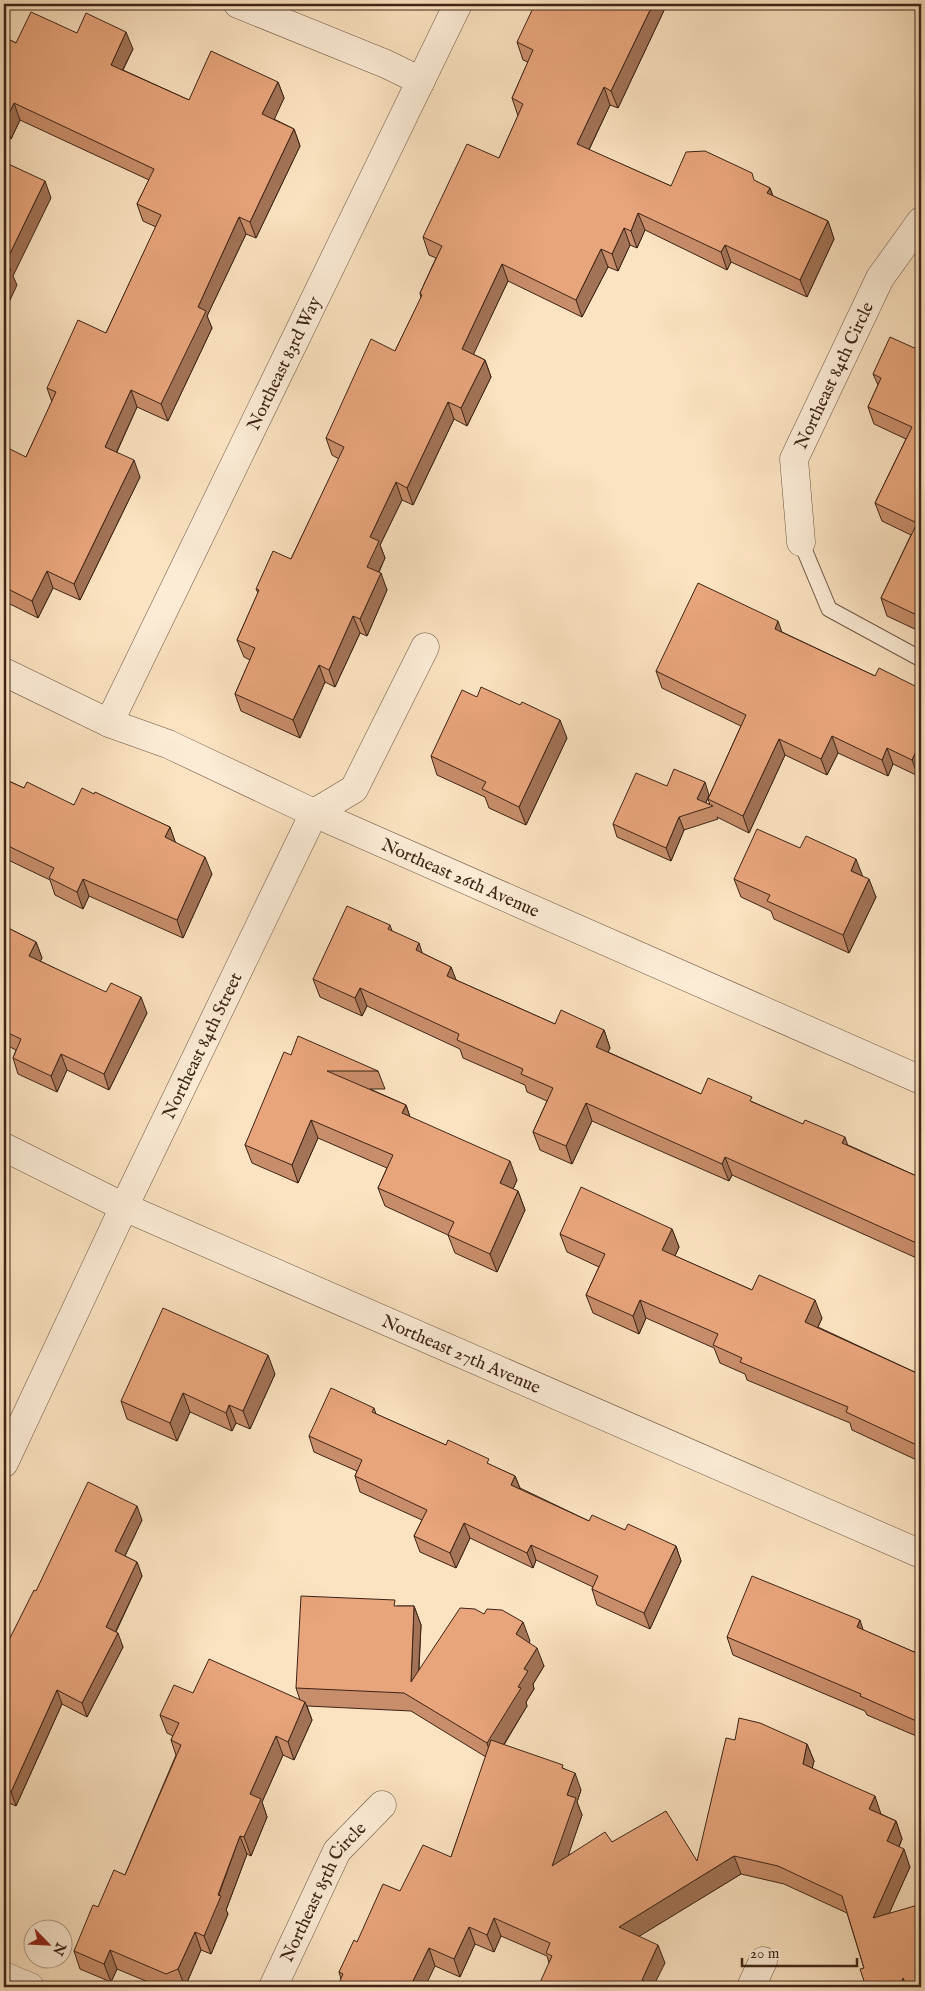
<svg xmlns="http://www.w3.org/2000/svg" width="925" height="1991" font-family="'IM FELL English',serif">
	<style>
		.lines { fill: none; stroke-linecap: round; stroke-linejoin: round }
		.service-casing { stroke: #6c5441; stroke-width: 17 }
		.minor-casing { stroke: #6c5441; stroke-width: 29 }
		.service { stroke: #fcecd6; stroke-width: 15 }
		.minor { stroke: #fcecd6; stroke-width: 28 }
		.wall { fill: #c88d6a; stroke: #3d2417 }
		.shaded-wall { fill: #a27356; stroke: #3d2417 }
		.building { fill: #e8a47b; stroke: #3d2417 }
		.labels { text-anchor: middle; stroke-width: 4; stroke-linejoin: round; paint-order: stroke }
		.street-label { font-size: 18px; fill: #3d2417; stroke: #fcecd6 }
	</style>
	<rect width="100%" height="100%" fill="#fbe2c0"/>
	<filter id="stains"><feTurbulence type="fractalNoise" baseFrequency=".004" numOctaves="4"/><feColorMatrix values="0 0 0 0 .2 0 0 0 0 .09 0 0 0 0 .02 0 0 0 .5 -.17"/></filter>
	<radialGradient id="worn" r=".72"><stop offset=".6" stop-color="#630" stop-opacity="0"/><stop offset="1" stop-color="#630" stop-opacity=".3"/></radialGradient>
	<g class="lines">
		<!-- service casing -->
		<g class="service-casing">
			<path id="service" d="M801,542L829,609L921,659"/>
		</g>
		<!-- minor casing -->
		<g class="minor-casing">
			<g id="minor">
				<path d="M238,4L386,64L421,81"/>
				<path id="s1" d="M801,542L794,459L880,278L921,221"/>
				<path id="s2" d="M4,672L109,723L168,744L314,813L921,1080"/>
				<path id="s3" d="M109,723L458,4"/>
				<path id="s4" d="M4,1147L124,1207L921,1554"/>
				<path id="s5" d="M4,1463L124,1207L314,813L354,789L425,647"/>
				<path d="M4,1976L30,1987"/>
				<path id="s6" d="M273,1987L337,1851L382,1805"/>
				<path d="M751,1987L763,1961"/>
			</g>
		</g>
		<!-- service -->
		<use href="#service" class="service"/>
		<!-- minor -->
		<use href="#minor" class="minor"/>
	</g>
	<!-- wall -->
	<path class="wall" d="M667,4L618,108L610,105L589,150L671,186L755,181L770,188L773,196L828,221L834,239L807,297L731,262L727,270L645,230L637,248L630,245L618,271L608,267L582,317L508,281L473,354L485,360L491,377L467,426L454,419L413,505L402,500L380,545L385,558L379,572L387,590L367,636L360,633L335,687L325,682L300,738L241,711L235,694L250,660L244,657L237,640L258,593L256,589L291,559L339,459L332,455L326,438L395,351L421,298L420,293L436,258L429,255L423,237L499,158L518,116L512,98L528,62L523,60L517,42Z
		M77,33L133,49L123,70L189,100L278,82L284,98L274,119L294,129L300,146L256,238L246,234L207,316L212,328L168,421L137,407L117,452L140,477L80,600L53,588L38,618L4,601V457H26L52,402L47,388L106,333L156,227L143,221L137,204L149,180L20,120L11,139L4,135V37L16,43Z
		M921,351V632L887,616L881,598L911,535L882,521L875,503L906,439L874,424L868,407L878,385L873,374Z
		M782,632L875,676L921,689V769L918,776L893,764L888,776L838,753L827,775L785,755L749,833L717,817L718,819L684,830L671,861L617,837L613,824L667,786L709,795L706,803L710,805L708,799L741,726L662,688L656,671Z
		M567,738L526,825L489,808L485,797L437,775L431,756Z
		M4,779L24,788L74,805L94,794L170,827L175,842L212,874L183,938L89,896L83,909L55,895L50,880L4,858Z
		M862,876L876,897L849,953L774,919L771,911L741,897L734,879Z
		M390,925L392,931L422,953L451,967L456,980L555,1024L604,1030L610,1048L608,1052L701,1094L753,1102L921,1178V1260L732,1175L729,1181L592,1121L572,1164L540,1150L533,1132L547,1101L527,1092L525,1085L463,1058L460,1049L367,1006L362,1016L320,997L313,979Z
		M4,926L36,942L42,958L40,961L147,1013L109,1090L67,1070L57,1092L18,1074L13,1058L16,1050L4,1044Z
		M291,1055L378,1071L385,1089H370L406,1105L410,1117L517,1180L513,1189L518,1191L525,1210L497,1272L455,1253L448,1235L385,1206L378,1188L387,1168L318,1138L298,1183L252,1163L245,1145Z
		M672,1229L679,1247L675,1256L752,1290L822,1318L818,1327L921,1375V1462L852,1430L850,1423L747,1380L745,1374L720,1363L714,1348L646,1318L639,1334L593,1313L586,1295L599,1267L567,1252L560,1234Z
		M275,1374L250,1429L236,1423L232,1431L190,1412L177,1441L127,1419L121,1401Z
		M374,1408L376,1414L515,1476L520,1488L589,1521L625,1530L676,1546L681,1561L650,1629L597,1605L592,1589L593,1587L536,1560L533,1568L470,1538L456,1568L420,1552L414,1536L422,1520L360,1492L355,1476L357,1471L314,1452L309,1436Z
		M142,1520L125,1556L137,1562L142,1576L116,1632L123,1647L87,1717L62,1704L16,1806L9,1803L4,1815V1650L36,1591Z
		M397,1606H414L421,1625L419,1670L484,1614L530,1641L529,1642L544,1666L533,1684L534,1689L526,1702L527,1706L504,1745L565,1769L581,1790L577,1802L582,1815L568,1855L612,1842L697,1861L735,1740L807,1744L814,1761L812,1768L881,1814L896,1821L902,1839L899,1847L910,1867L864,1968L847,1913L784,1884L741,1874L639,1936L665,1963H549L547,1956L501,1936L494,1952L475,1944L460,1977L435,1966L341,1979L339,1972L357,1942L400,1891L451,1857L486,1757L411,1711L307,1706L312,1720L294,1760L283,1755L262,1802L267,1817L251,1856L247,1854L226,1910L228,1914L211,1954L201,1950L185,1987H160L117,1969L111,1982L80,1969L74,1951L98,1907L125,1875L176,1755L171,1740L173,1736L167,1733L160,1715L193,1693L300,1700L296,1688Z
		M863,1630L921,1655V1738L867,1715L865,1711L733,1655L727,1637Z"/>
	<!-- shaded-wall -->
	<path class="shaded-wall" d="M653,4H667L618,108L611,91Z
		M126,32L133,49L117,81L111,65Z
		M278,82L284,98L269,131L262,114Z
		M604,87L610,105L583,162L577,144Z
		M14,103L20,120L11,139L5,122Z
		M294,129L300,146L256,238L250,222Z
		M45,181L51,198L13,276L17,285L4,313V266Z
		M770,188L776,205L767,193Z
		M638,213L645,230L637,248L631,231Z
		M239,217L246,234L207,316L212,328L168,421L161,404L198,307Z
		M828,221L834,239L807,297L800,280Z
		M624,228L630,245L618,271L612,254Z
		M725,245L731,262L727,270L721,252Z
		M601,249L608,267L582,317L576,300Z
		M502,264L508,281L468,366L462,349Z
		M485,360L491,377L467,426L461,408Z
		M131,390L137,407L111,464L105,447Z
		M448,402L454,419L413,505L407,488Z
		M134,460L140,477L80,600L74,584Z
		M396,482L402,500L380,545L385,558L373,584L367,567L370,537Z
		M47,571L53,588L38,618L32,601Z
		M381,573L387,590L367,636L360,619Z
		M353,616L360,633L335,687L329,670Z
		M778,621L784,638L775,629Z
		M319,665L325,682L300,738L293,720Z
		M560,720L567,738L526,825L519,807Z
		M832,736L838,753L827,775L821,759Z
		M779,739L785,755L749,833L743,816Z
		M921,740V769L918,776L912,760Z
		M887,748L893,764L888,776L882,760Z
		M705,782L709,795L703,809L697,799Z
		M679,817L684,830L671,861L666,848Z
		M170,827L176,844L165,837Z
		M205,857L212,874L183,938L177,920Z
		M856,859L863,877L851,871Z
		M83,879L89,896L83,909L77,892Z
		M869,879L876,897L849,953L843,935Z
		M36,942L42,958L34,972L29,956Z
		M419,943L425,961L416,950Z
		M451,967L458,985L447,976Z
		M360,988L367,1006L362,1016L355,998Z
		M141,997L147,1013L109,1090L104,1074Z
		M604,1030L610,1048L602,1065L596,1047Z
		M61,1054L67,1070L57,1092L51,1076Z
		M586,1103L592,1121L572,1164L566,1146Z
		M406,1105L412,1123L402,1113Z
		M311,1120L318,1138L298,1183L292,1165Z
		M845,1137L851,1155L842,1143Z
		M725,1157L732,1175L729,1181L722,1164Z
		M510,1161L517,1180L507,1202L500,1183Z
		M518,1191L525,1210L497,1272L490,1254Z
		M672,1229L679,1247L669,1268L662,1250Z
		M4,1256L6,1263L4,1268Z
		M640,1300L646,1318L639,1334L633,1316Z
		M815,1300L822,1318L812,1340L805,1322Z
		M268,1355L275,1374L250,1429L243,1411Z
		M183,1393L190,1412L177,1441L170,1423Z
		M229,1405L236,1423L232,1431L226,1413Z
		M515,1476L521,1491L511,1485Z
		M137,1506L142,1520L120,1566L115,1551Z
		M464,1523L470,1538L456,1568L450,1553Z
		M531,1545L536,1560L533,1568L527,1553Z
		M676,1546L681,1561L650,1629L644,1613Z
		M137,1562L142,1576L111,1641L106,1627Z
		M414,1606L421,1625L417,1700L411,1682Z
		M860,1620L866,1639L857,1627Z
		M523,1622L530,1641L523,1652L516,1634Z
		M118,1633L123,1647L87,1717L82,1703Z
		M537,1648L544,1666L533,1684L534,1689L526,1702L527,1706L493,1762L487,1743L518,1687L524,1669Z
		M57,1690L62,1704L16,1806L11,1792Z
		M305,1702L312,1720L294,1760L288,1742Z
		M276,1736L283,1755L262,1802L267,1817L251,1856L244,1837L250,1794Z
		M807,1744L814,1761L809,1782L803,1764Z
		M575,1773L581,1790L577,1802L582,1815L559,1883L552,1866L567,1795Z
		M4,1789L9,1803L4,1815Z
		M875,1796L881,1814L875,1826L869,1809Z
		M896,1821L902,1839L893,1859L887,1841Z
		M240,1836L247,1854L226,1910L228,1914L211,1954L204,1936Z
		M904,1849L910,1867L879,1936L873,1918Z
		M734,1856L741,1874L625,1945L619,1927Z
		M494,1918L501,1936L494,1952L487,1935Z
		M469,1927L475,1944L460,1977L454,1959Z
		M195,1932L201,1950L185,1987L178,1969Z
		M658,1945L665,1963L653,1987L642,1980Z
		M429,1948L435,1966L425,1987H410Z
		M110,1950L117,1969L111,1982L104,1964Z
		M903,1978L907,1987H900Z"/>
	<!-- building -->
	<path class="building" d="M535,4H653L611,91L604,87L577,144L671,186L686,152L705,151L752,173L754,180L770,188L767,193L828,221L800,280L725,245L721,252L638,213L631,231L624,228L612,254L601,249L576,300L502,264L462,349L485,360L461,408L448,402L407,488L396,482L370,537L379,541L367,567L381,573L360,619L353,616L329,670L319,665L293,720L235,694L255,648L237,640L259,590L256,589L273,551L291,559L344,447L326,438L371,339L395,351L422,295L420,293L442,246L423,237L467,144L499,158L523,104L512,98L533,50L517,42Z
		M31,12L77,33L86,13L126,32L111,65L189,100L211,51L278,82L262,114L294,129L250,222L239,217L198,307L206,311L161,404L131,390L105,447L134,460L74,584L47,571L32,601L4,587V457L8,448L26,457L56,392L47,388L78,320L106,333L161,215L137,204L154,169L14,103L5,122L4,121V37L16,43Z
		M4,162L45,181L4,266L11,269L4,283Z
		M890,337L921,351V617L881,598L917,523L875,503L912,427L868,407L881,378L873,374Z
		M698,583L778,621L775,629L875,676L879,668L921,689V740L912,760L887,748L882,760L832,736L821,759L779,739L743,816L708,799L746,715L656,671Z
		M481,687L520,705L522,702L560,720L519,807L482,789L486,782L431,756L462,690L477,697Z
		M674,769L705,782L697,799L713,806L679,817L666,848L613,824L636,773L667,786Z
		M4,779L24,788L27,782L74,805L82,788L94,794L95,792L170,827L165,837L205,857L177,920L83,879L77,892L49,878L54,868L4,844Z
		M757,829L800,848L806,836L856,859L851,871L869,879L843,935L767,901L770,895L734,879Z
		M347,906L390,925L388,929L419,943L416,950L451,967L447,976L555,1024L561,1010L604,1030L596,1047L701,1094L708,1078L752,1097L750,1101L803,1124L805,1120L845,1137L842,1143L921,1178V1245L725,1157L722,1164L586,1103L566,1146L533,1132L553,1088L521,1074L523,1069L457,1040L459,1034L360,988L355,998L313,979Z
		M4,926L36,942L29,956L106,992L111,983L141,997L104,1074L61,1054L51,1076L13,1058L21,1039L4,1031Z
		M298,1036L378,1071H327L406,1105L402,1113L510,1161L500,1183L518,1191L490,1254L448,1235L454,1222L378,1188L393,1155L311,1120L292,1165L245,1145L284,1052L291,1055Z
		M581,1187L672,1229L662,1250L752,1290L759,1275L815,1300L805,1322L921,1375V1447L846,1412L848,1407L740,1362L742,1358L713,1345L718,1334L640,1300L633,1316L586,1295L605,1254L560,1234Z
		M163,1308L268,1355L243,1411L229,1405L226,1413L183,1393L170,1423L121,1401Z
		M331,1388L374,1408L372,1412L446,1445L448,1440L489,1459L487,1463L515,1476L511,1485L589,1521L592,1515L625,1530L628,1524L676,1546L644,1613L592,1589L598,1576L531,1545L527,1553L464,1523L450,1553L414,1536L427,1510L355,1476L362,1460L309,1436Z
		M88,1482L137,1506L115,1551L137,1562L106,1627L118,1633L82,1703L57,1690L11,1792L4,1789V1650L34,1590L36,1591Z
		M752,1576L860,1620L857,1627L921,1655V1723L860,1696L861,1694L727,1637Z
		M301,1596L395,1600L394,1606H414L411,1682L460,1608L475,1609L484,1614L487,1609L502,1610L523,1622L516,1634L537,1648L524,1669L528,1671L518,1687L521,1688L487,1743L404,1693L296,1688Z
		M209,1659L305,1702L288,1742L276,1736L250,1794L261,1799L244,1837L240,1836L218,1895L221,1896L204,1936L195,1932L178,1969L166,1974L110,1950L104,1964L74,1951L93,1905L98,1907L114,1870L125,1875L181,1745L171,1740L179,1723L160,1715L174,1685L193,1693Z
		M739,1718L760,1723L807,1744L803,1764L875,1796L869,1809L896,1821L887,1841L904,1849L873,1918L918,1905L921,1915V1987H907L903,1978L900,1987H866L860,1969L864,1968L842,1896L778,1866L734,1856L619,1927L658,1945L642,1980L657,1987H538L552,1956L546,1953L550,1943L494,1918L487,1935L469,1927L454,1959L429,1948L410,1987H337L343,1974L339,1972L354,1940L357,1942L383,1884L400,1891L423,1845L451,1857L491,1740L563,1765L562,1768L575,1773L567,1795L576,1798L552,1866L605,1832L612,1842L666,1811L697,1861L726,1738L735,1740Z"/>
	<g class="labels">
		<!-- street labels -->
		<g class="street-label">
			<text dy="6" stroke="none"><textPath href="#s3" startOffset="400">Northeast 83rd Way</textPath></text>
			<text dy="6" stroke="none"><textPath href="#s1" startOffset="176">Northeast 84th Circle</textPath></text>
			<text dy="6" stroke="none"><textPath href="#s2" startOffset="501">Northeast 26th Avenue</textPath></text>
			<text dy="6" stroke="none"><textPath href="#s5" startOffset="462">Northeast 84th Street</textPath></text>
			<text dy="6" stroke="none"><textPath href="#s4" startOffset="502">Northeast 27th Avenue</textPath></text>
			<text dy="6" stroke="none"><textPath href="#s6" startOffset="108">Northeast 85th Circle</textPath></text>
		</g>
	</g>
	<!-- margin -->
	<rect width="925" height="1991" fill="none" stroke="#fbe2c0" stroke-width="20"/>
	<rect x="5" y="5" width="915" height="1981" fill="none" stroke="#3d2417" stroke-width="2.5"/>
	<rect x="10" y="10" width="905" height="1971" fill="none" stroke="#3d2417"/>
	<!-- north arrow -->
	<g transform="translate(48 1944) rotate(114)"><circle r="24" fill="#fcecd6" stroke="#b09c8a"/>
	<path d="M0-4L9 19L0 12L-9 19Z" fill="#8f2418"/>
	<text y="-8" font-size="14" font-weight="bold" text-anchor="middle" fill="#3d2417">N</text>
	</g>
	<!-- scale -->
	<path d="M742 1958v8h115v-8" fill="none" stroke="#3d2417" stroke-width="2.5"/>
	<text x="750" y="1958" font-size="15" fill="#3d2417" stroke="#fcecd6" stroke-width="4" paint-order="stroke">20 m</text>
	<rect width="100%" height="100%" filter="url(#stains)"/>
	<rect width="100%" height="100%" fill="url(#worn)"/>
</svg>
